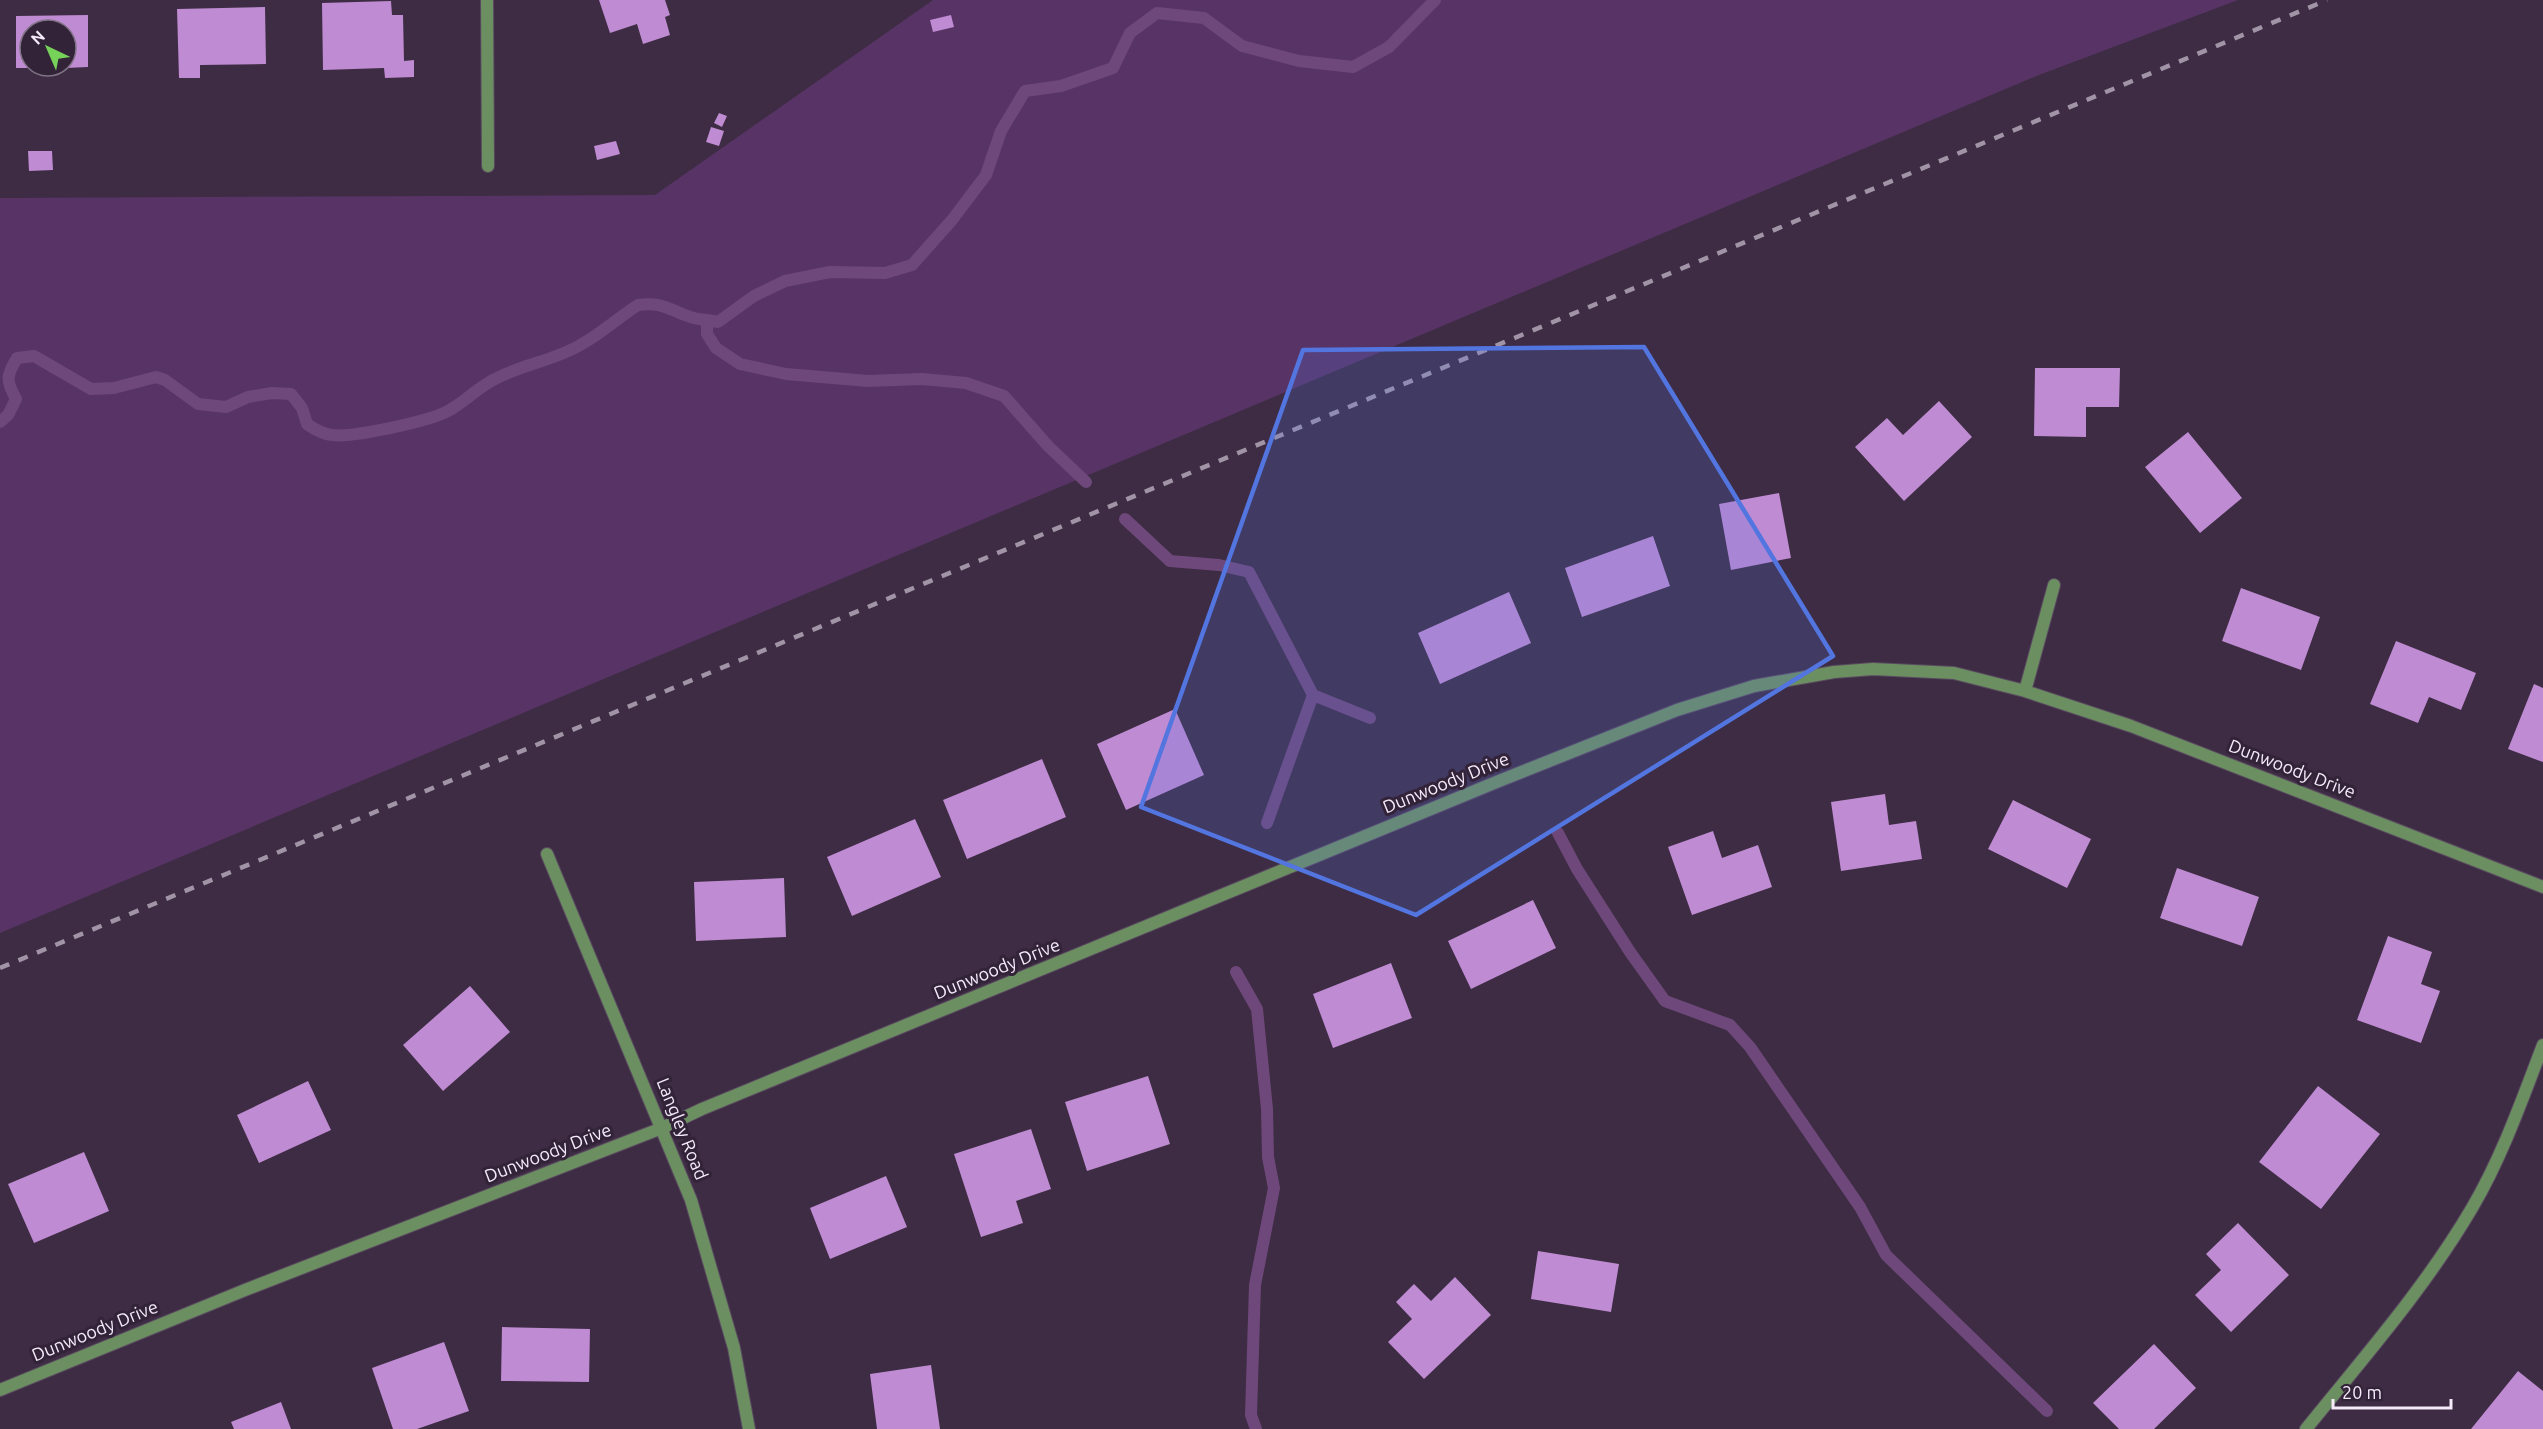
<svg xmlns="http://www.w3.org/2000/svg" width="2543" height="1429" font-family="Ubuntu,sans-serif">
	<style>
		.green { fill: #583466 }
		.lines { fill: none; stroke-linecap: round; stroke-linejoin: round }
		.stream { stroke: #6e487a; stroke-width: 12 }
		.building { fill: #bf8bd2 }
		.street-casing { stroke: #5a4a60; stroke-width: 14 }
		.street { stroke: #6b8f61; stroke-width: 12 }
		.rail { stroke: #a194a7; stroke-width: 4.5; stroke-dasharray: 10 10; stroke-linecap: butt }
		.marked { fill: #5375e0; fill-opacity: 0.2; stroke: #5375e0; stroke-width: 4.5; stroke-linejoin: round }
		.labels { text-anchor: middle; stroke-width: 6; stroke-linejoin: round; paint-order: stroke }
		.street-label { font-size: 18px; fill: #f4eaf9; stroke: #332339 }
	</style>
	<rect width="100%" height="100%" fill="#3d2c43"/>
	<!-- green -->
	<path class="green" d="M933,0H2238L2039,75L0,933V198L655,195Z"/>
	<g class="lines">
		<!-- stream -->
		<path class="stream" d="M707,320V334L716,348L740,364L786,374L868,381L922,379L966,383L1004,396L1048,446L1086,482
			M0,422L8,415L16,399C6,381 6,376 17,358L34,356L91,389L114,388L156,377L165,380L198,404L226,407L248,397L272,393L291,394L302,408L307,424C314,429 322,434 332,435C352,438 430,421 448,411C465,402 479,386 497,378C524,364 556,360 582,344C602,333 619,317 638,305C664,301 672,312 694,318C702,320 710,320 718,322L754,296L785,281L830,272L885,273L912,265L952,220L986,175L1001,131L1025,91L1061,86L1113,68L1130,33L1157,13L1204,18L1242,46L1299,61L1353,67L1389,47L1435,0
			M1125,519L1170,561L1219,565L1249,572L1313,695L1370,718
			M1267,823L1313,695
			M1558,833L1577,869L1630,952L1665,1001L1730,1025L1750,1047L1860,1207L1886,1255L2047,1411
			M1236,972L1257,1009L1267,1109L1268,1157L1274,1188L1255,1285L1251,1415L1256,1429"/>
	</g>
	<!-- building -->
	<path class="building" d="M599,0H665L670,15L665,17L670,35L643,44L637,24L610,33Z
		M391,1L392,15H403L404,61L414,60V77L385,78L384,68L323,70L322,3Z
		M265,7L266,64L200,65V78H179L177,9Z
		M88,15V67L66,68V30H30V68H16V16Z
		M951,15L954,27L933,32L930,20Z
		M719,113L727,116L722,127L714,123Z
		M711,127L724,131L719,146L706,142Z
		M616,141L620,154L597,160L594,146Z
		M28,151H52L53,170L29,171Z
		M2035,368H2120L2119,407H2086V437L2034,436Z
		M1939,401L1972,437L1904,501L1855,447L1887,418L1903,435Z
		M2188,432L2242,498L2200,533L2145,467Z
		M1779,493L1791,558L1731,570L1719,504Z
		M1653,536L1670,586L1582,617L1565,568Z
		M2241,588L2320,617L2301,670L2222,641Z
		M1509,592L1531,643L1440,684L1418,633Z
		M2396,641L2476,673L2461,710L2429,697L2418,723L2370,704Z
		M2534,684L2543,688V762L2508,749Z
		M1175,709L1204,775L1126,810L1097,744Z
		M1042,759L1066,817L967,859L943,800Z
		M1885,794L1889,825L1916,821L1922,859L1841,871L1831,802Z
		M2013,800L2091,839L2067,888L1988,849Z
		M915,819L941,877L852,916L827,857Z
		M1713,831L1722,858L1758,845L1772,887L1692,915L1668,847Z
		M2177,868L2259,897L2242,946L2160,918Z
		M784,878L786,937L696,941L694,882Z
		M1533,900L1556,948L1471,989L1448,941Z
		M2388,936L2432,952L2421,984L2440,991L2421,1043L2357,1020Z
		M1391,963L1412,1018L1333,1048L1313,994Z
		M470,986L510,1032L443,1091L403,1045Z
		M1148,1076L1170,1144L1087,1171L1065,1102Z
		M308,1081L331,1130L259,1163L237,1115Z
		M2318,1086L2380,1134L2321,1209L2259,1162Z
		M1031,1129L1051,1189L1016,1201L1023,1223L981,1237L954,1154Z
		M84,1152L109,1211L34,1243L8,1184Z
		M886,1176L907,1227L830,1259L810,1208Z
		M2238,1223L2289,1275L2231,1332L2195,1295L2221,1270L2206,1254Z
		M1538,1251L1619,1264L1611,1312L1531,1299Z
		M1455,1277L1491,1315L1424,1379L1388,1342L1412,1319L1396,1302L1414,1284L1431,1301Z
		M502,1327L590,1329L589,1382L501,1381Z
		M444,1342L469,1411L417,1429H393L372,1368Z
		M2154,1344L2196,1388L2154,1429H2119L2093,1403Z
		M931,1365L940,1429H877L870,1374Z
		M2518,1371L2543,1391V1429H2471Z
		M281,1402L291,1429H234L231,1422Z"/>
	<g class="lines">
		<!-- street casing -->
		<g class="street-casing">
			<path id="street" d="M487,0L488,166
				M2025,691L2054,585
				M547,854L691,1200L734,1348L749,1429
				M0,1390L245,1290L662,1128L702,1109L1499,781L1677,710L1754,686L1834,672L1873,669L1954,673L2025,691L2131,726L2543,887
				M2306,1429C2364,1357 2425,1288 2472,1208C2502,1157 2522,1100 2543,1045"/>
		</g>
		<!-- street -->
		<use href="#street" class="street"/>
		<!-- rail -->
		<path class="rail" d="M0,968L2327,0"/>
	</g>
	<!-- marked area -->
	<path class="marked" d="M1644,347L1833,656L1416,915L1141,807L1303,350Z"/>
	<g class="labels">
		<!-- street labels -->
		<g class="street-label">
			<text transform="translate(2292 769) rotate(21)" y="6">Dunwoody Drive</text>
			<text transform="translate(1446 783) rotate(-22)" y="6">Dunwoody Drive</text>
			<text transform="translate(997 969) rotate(-22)" y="6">Dunwoody Drive</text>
			<text transform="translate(682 1129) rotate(68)" y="6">Langley Road</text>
			<text transform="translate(548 1153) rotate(-21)" y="6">Dunwoody Drive</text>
			<text transform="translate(95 1331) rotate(-22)" y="6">Dunwoody Drive</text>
		</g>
	</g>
	<!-- north arrow -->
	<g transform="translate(48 48) rotate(316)"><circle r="28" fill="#332339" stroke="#807386" stroke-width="1.5"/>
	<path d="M0-4.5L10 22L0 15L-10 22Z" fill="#77d259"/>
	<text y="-9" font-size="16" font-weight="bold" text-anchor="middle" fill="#f4eaf9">N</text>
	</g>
	<!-- scale -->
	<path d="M2333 1399v9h118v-9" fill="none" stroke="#f4eaf9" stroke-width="3"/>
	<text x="2342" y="1399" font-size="18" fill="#f4eaf9" stroke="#332339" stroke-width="4.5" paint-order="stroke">20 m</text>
</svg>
